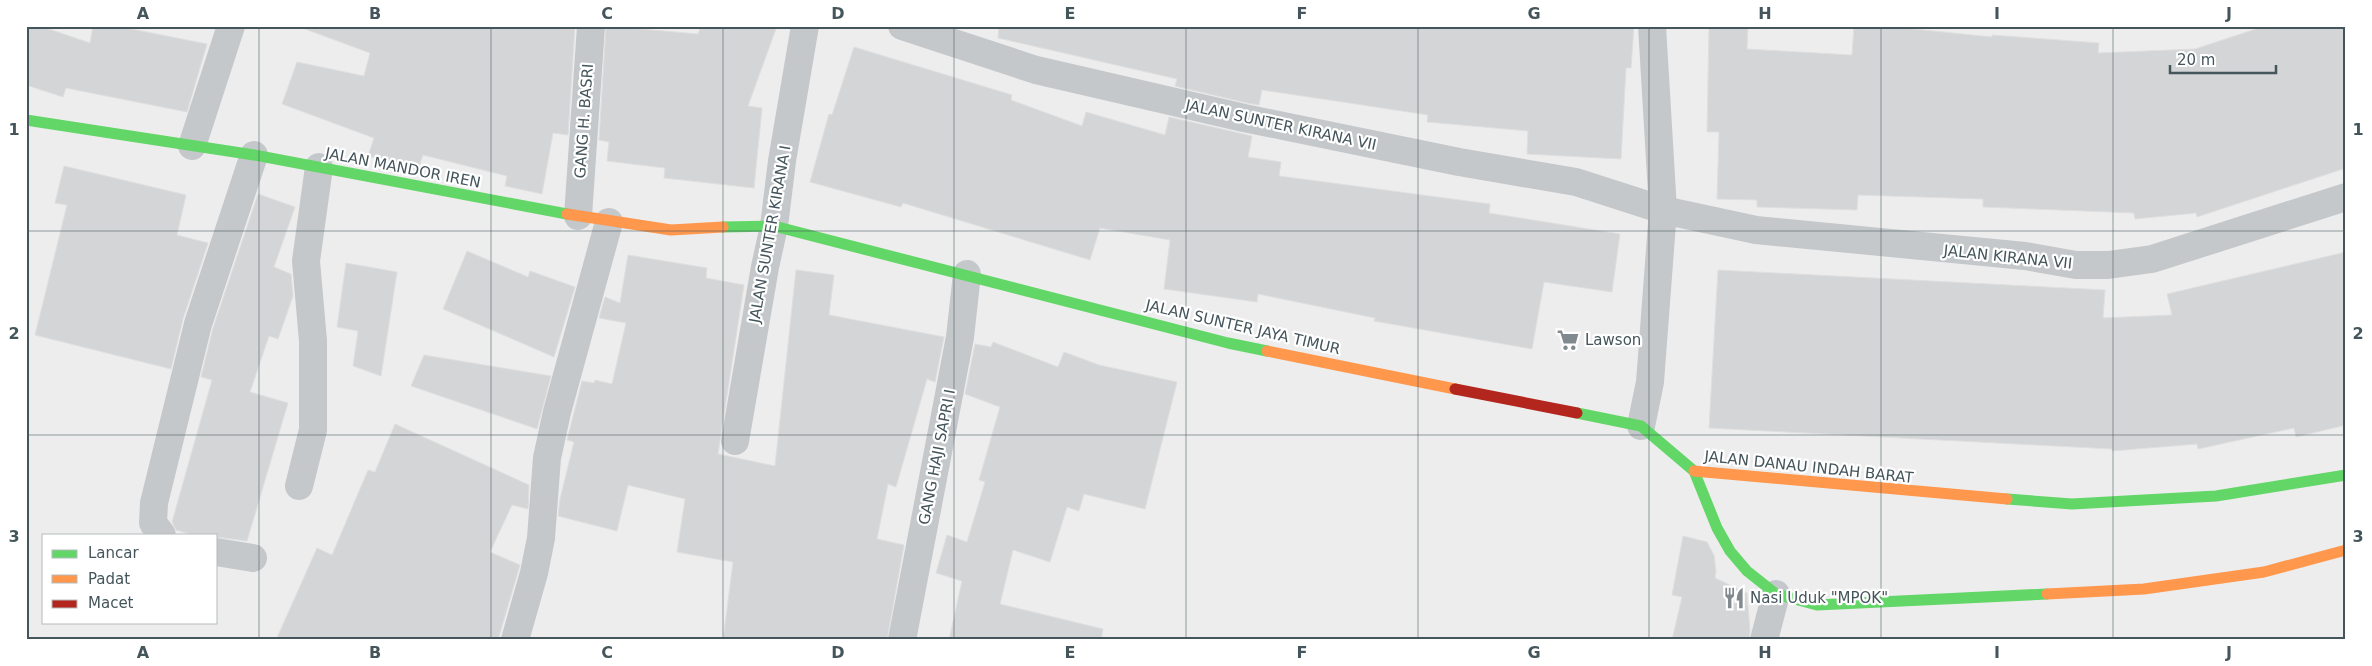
<svg xmlns="http://www.w3.org/2000/svg" width="2372" height="666" font-family="'DejaVu Sans',sans-serif">
	<style>
		.building { fill: #d4d5d6; stroke: #dfdfe0 }
		.lines { fill: none; stroke-linecap: round; stroke-linejoin: round }
		.street { stroke: #c4c8ca; stroke-width: 28 }
		.fast { stroke: #63d668; stroke-width: 11 }
		.slow { stroke: #ff974d; stroke-width: 11 }
		.jam { stroke: #b3261e; stroke-width: 11 }
		.grid { fill: none; stroke: #44555b; stroke-width: 1; stroke-opacity: 0.55 }
		.labels { text-anchor: middle; stroke-width: 4.5; stroke-linejoin: round; paint-order: stroke }
		.street-label { font-size: 15px; fill: #44555b; stroke: #fff }
		.poi-label { font-size: 15px; fill: #44555b; stroke: #fff; text-anchor: start }
		.neatline { fill: none; stroke: #44555b; stroke-width: 2 }
		.grid-label { font-size: 16px; text-anchor: middle; font-weight: bold; fill: #44555b }
	</style>
	<rect width="100%" height="100%" fill="#eeeded"/>
	<!-- building -->
	<path class="building" d="M26,26H40L90,43L93,26H116L207,44L187,112L66,88L63,97L26,85Z
		M306,26H575L568,135L553,133L542,194L505,186L507,176L423,155L418,170L368,156L374,138L282,104L297,62L364,76L370,53L305,29Z
		M606,26L698,34L701,26H777L748,106L762,108L754,188L664,178L665,168L607,161L609,142L599,140Z
		M999,26H1634L1631,68H1626L1621,159L1527,154L1528,131L1427,122L1428,115L1356,104L1262,90L1259,105L1247,103L1175,86L1177,79L998,38Z
		M1709,26H1748L1747,49L1852,55L1854,26H1905L1904,28L1992,37V35L2099,43L2098,53L2195,49L2265,26H2346V168L2197,217L2196,213L2135,219L2134,213L1983,207V199L1858,195L1857,210L1757,207V200L1717,199L1719,132H1707Z
		M854,47L1012,95L1011,100L1082,126L1086,112L1165,135L1169,117L1252,136L1248,157L1281,162L1279,176L1490,204L1489,213L1620,234L1612,292L1544,282L1532,349L1374,321L1375,318L1258,294L1257,302L1164,289L1170,240L1100,228L1090,260L903,203L901,207L810,182L829,114L832,115Z
		M64,166L186,195L177,235L208,243L183,319L171,369L35,335L67,205L55,203Z
		M258,194L295,207L274,267L291,274L293,296L278,339L269,336L250,392L288,403L247,541L216,537V535H194L176,530L172,522L212,380L201,377L213,328Z
		M467,251L528,277L530,271L575,287L554,357L443,309Z
		M2346,252V425L2296,437L2294,428L2198,449L2197,444L2112,451V449L1709,428L1718,270L2105,290L2103,318L2172,315L2167,294Z
		M628,255L707,268L706,278L744,285L718,454L775,466L796,270L834,275L829,315L944,337L935,382L927,379L896,487L888,484L877,539L904,545L887,640H723L733,562L677,552L685,499L628,485L617,531L558,516L560,499L574,442L567,440L582,381L594,383L595,380L612,384L626,323L599,318L605,297L620,303Z
		M346,263L397,272L381,376L353,366L358,331L337,327Z
		M993,342L1058,367L1064,352L1099,365L1177,382L1145,509L1084,494L1079,511L1067,507L1050,562L1013,550L1000,604L1103,629L1101,640H949L962,581L936,573L947,535L967,542L985,482L979,480L1000,407L965,394L975,344L991,347Z
		M424,355L551,376L537,429L411,386Z
		M395,424L529,485L528,509L512,505L490,552L520,565L498,640H276L317,548L332,555L368,470L375,472Z
		M1683,536L1707,542L1714,555L1716,571L1715,578L1747,593L1750,631L1749,640H1672L1682,597L1672,595Z"/>
	<g class="lines">
		<!-- street -->
		<path class="street" d="M902,26L1036,70L1244,118L1459,162L1576,182L1663,210L1756,230L2025,256L2076,265H2108L2152,259L2346,197
			M192,146L231,26
			M578,216L591,26
			M1641,426L1650,382L1663,210L1652,26
			M735,441L765,267L774,226L782,161L805,26
			M299,486L313,430V341L306,261L319,167
			M162,535L153,523L154,503L198,324L254,155
			M216,552L253,558
			M515,640L534,573L541,538L547,458L557,412L609,222
			M902,640L960,337L967,274
			M1764,640L1776,594"/>
		<!-- fast -->
		<path class="fast" d="M26,120L254,155L567,214
			M723,227L774,226L1228,343L1267,351
			M1577,413L1641,426L1694,471L1717,528L1730,551L1747,571L1776,594L1817,605L2047,594
			M2007,499L2072,504L2216,496L2346,475"/>
		<!-- slow -->
		<path class="slow" d="M567,214L671,230L723,227
			M1267,351L1455,389
			M1694,471L2007,499
			M2047,594L2144,589L2264,572L2346,550"/>
		<!-- jam -->
		<path class="jam" d="M1455,389L1577,413"/>
	</g>
	<!-- grid -->
	<path class="grid" d="M259,26V640M491,26V640M723,26V640M954,26V640M1186,26V640M1418,26V640M1649,26V640M1881,26V640M2113,26V640M26,231H2346M26,435H2346"/>
	<!-- icons -->
	<defs>
		<g id="supermarket-bare" transform="scale(1.725)"><path d="M-6-5.5h2.5l.6 2H6L4.5 2H-2.5L-4.4-4H-6ZM-1.5 3.2a1.3 1.3 0 1 0 .1 0ZM3 3.2a1.3 1.3 0 1 0 .1 0Z" fill="#808a8e" stroke="#fff" stroke-width="2.5" paint-order="stroke"/></g>
		<g id="restaurant-bare" transform="scale(1.725)"><path d="M-5-6h1v4h1v-4h1v4h1v-4h1v5L-1.5 .5V6h-2V.5L-5-1ZM5-6V6H3V1.5H1.5Q1.5-4 5-6Z" fill="#808a8e" stroke="#fff" stroke-width="2.5" paint-order="stroke"/></g>
	</defs>
	<g fill-rule="evenodd">
		<use href="#supermarket-bare" x="1568" y="340"/>
		<use href="#restaurant-bare" x="1734" y="598"/>
	</g>
	<g class="labels">
		<!-- street labels -->
		<g class="street-label">
			<text transform="translate(584 121) rotate(-86)" y="5">GANG H. BASRI</text>
			<text transform="translate(1281 125) rotate(12)" y="5">JALAN SUNTER KIRANA VII</text>
			<text transform="translate(403 168) rotate(11)" y="5">JALAN MANDOR IREN</text>
			<text transform="translate(770 234) rotate(-80)" y="5">JALAN SUNTER KIRANA I</text>
			<text transform="translate(2008 257) rotate(6)" y="5">JALAN KIRANA VII</text>
			<text transform="translate(1243 327) rotate(13)" y="5">JALAN SUNTER JAYA TIMUR</text>
			<text transform="translate(937 457) rotate(-79)" y="5">GANG HAJI SAPRI I</text>
			<text transform="translate(1809 467) rotate(6)" y="5">JALAN DANAU INDAH BARAT</text>
		</g>
		<!-- poi labels -->
		<g class="poi-label">
			<text x="1585" y="345">Lawson</text>
			<text x="1750" y="603">Nasi Uduk "MPOK"</text>
		</g>
	</g>
	<!-- border -->
	<rect width="2372" height="666" fill="none" stroke="#ffffff" stroke-width="55"/>
	<!-- legend -->
	<rect x="42" y="534" width="175" height="90" fill="#ffffff" stroke="#b4bbbd"/>
	<rect x="52" y="550" width="25" height="8" fill="#63d668" stroke="#b4bbbd"/>
	<text x="88" y="558" font-size="15" fill="#44555b">Lancar</text>
	<rect x="52" y="575" width="25" height="8" fill="#ff974d" stroke="#b4bbbd"/>
	<text x="88" y="584" font-size="15" fill="#44555b">Padat</text>
	<rect x="52" y="600" width="25" height="8" fill="#b3261e" stroke="#b4bbbd"/>
	<text x="88" y="608" font-size="15" fill="#44555b">Macet</text>
	<!-- scale -->
	<path d="M2170 65v8h106v-8" fill="none" stroke="#44555b" stroke-width="2.5"/>
	<text x="2177" y="65" font-size="15" fill="#44555b" stroke="#ffffff" stroke-width="4" paint-order="stroke">20 m</text>
	<rect x="28" y="28" width="2316" height="610" class="neatline"/>
	<g class="grid-label">
		<text x="143" y="19">A</text>
		<text x="375" y="19">B</text>
		<text x="607" y="19">C</text>
		<text x="838" y="19">D</text>
		<text x="1070" y="19">E</text>
		<text x="1302" y="19">F</text>
		<text x="1534" y="19">G</text>
		<text x="1765" y="19">H</text>
		<text x="1997" y="19">I</text>
		<text x="2229" y="19">J</text>
		<text x="14" y="135">1</text>
		<text x="2358" y="135">1</text>
		<text x="14" y="339">2</text>
		<text x="2358" y="339">2</text>
		<text x="14" y="542">3</text>
		<text x="2358" y="542">3</text>
		<text x="143" y="658">A</text>
		<text x="375" y="658">B</text>
		<text x="607" y="658">C</text>
		<text x="838" y="658">D</text>
		<text x="1070" y="658">E</text>
		<text x="1302" y="658">F</text>
		<text x="1534" y="658">G</text>
		<text x="1765" y="658">H</text>
		<text x="1997" y="658">I</text>
		<text x="2229" y="658">J</text>
	</g>
</svg>
